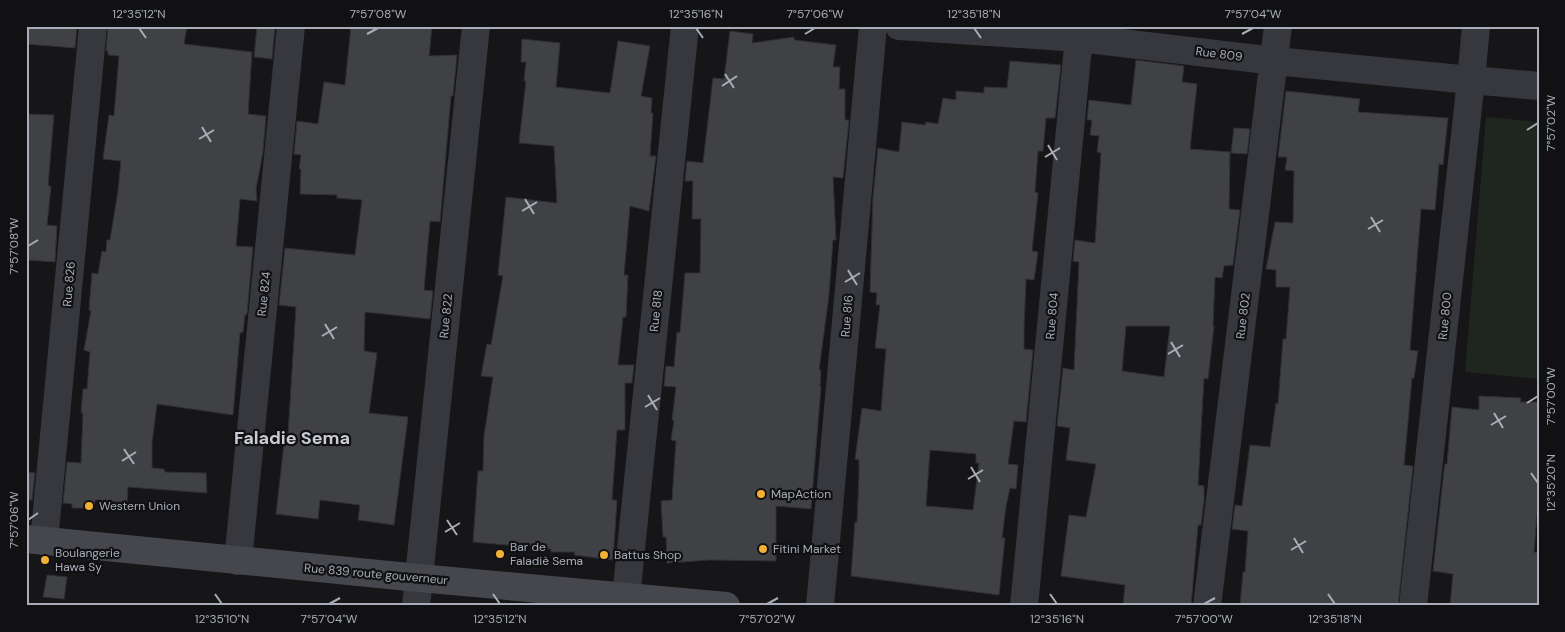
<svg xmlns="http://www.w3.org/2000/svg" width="1565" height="632" font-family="'DM Sans',sans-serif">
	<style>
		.green { fill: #1e261f }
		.building { fill: #404145; stroke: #303034; fill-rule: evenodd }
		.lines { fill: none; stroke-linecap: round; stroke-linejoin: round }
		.street { stroke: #37383d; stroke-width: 28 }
		.secondary { stroke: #45474d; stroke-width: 28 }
		.ticks { fill: none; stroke: #a8adb8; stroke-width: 2 }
		.poi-dot { fill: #f2b134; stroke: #111113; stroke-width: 2 }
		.labels { text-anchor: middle; stroke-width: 4.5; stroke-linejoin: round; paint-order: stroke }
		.street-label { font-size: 12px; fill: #a8adb8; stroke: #111113 }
		.poi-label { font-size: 12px; fill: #a8adb8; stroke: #111113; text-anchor: start }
		.district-label { font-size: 18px; font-weight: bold; fill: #c9ccd4; stroke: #111113 }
		.neatline { fill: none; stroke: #a8adb8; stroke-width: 2 }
		.ticks-label { font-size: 12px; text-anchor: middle; fill: #a8adb8 }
	</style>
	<rect width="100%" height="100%" fill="#161618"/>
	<!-- green -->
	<path class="green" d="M1486,117L1539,122V379L1465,372Z"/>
	<!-- building -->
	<path class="building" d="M26,26H77L75,48L26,44Z
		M108,26H187L184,44L252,52L248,114L266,116L263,152L256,189L257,201L240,199L236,246L253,247L247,314L245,315L243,332L240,333L233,415L157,404L152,443V468L164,469L165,472L206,473L207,493L128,487L127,503L95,500L94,508H72V504L63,503L67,462L81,463L83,413H81L83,389H87L90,352L84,350L91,311L89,310L92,273L98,274L102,251L106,252L107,240H110L118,191L121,161L103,159L109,115L114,116L119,56L108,55V51H106Z
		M257,26H275L272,59L254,57Z
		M351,26H432L429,56L457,55L453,96H451L440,222L430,221L424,290L433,291L430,319L365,312L364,351L377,353L369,413L408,417L394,525L358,520L360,505L320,500L318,519L276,514L285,435H288L296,307L279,305L285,248L355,255L362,200L337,198V195L300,194L301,169H299L301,155L294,154L297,121L318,124L324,82L345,85Z
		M730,31L753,34L752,43L794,37V40L836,45L833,67H840L839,89H845V120H849L843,178L833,177L836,240H833L829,295L819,370H821L820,387H821L811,509L776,506V561L710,560L667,563L666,537H663L661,501L672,500L676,441L671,440L674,421L672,420L676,387L664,386L666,366L674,367L677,332L680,333L685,273H700L701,219H692L693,181H685L687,161L703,163L713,78L724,79Z
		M522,39L560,43L556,87L610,93L618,41L650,46L641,96L652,98L651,113H653L650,156H656L649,211L630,206L624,275H628L626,317H623L618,365H634L632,383H625V430H617L612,500H617L613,560L574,555L575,552H551V549L473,542L478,471H483L484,436L493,377L481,376L487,344L491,345L503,276L498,275L506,197L557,203L554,146L519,143L526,81H524L526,62H521Z
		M1136,60L1184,66L1182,82L1197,84L1190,149L1230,152L1229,209L1240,210L1233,265L1224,266L1222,278L1215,277L1213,326H1214L1208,379L1204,378L1198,485L1204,486V501L1201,525H1198L1191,606L1123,605L1125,585L1061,576L1069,515L1086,517L1096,464L1066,460L1070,428L1057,426L1063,368L1074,370L1079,262L1073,261L1075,240L1095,243L1101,153L1097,152L1099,136L1090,135L1092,120H1087L1089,100L1131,105ZM1126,326H1170L1164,377L1122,371Z
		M1010,61L1061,65L1055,118H1046L1043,151H1038L1035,192L1038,193L1032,251L1038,252L1034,280L1026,279L1024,329V349L1033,350L1026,422L1014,421L1008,464L1018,465L1016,489L1010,488L1006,506L1002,538H1005L999,595L851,576L855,522H857L859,476V460L855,459L862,408L881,411L886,349L875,348L880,305H876L877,293L870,292L873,197L878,148L899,152L902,122L925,125L926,122L938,124L943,98L956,100V91L984,93V87L1007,88ZM930,450L976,454V463H979L973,510L926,506Z
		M1286,91L1360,99L1358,112L1448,118L1443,165L1439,164L1435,210L1421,209L1410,350L1418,351L1414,378H1412L1404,465L1413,466L1398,606H1240L1243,572H1245L1248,531L1232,529L1235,505L1242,506L1250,445L1270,447L1276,403L1278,404L1283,339H1286L1290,287H1276V270L1266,269L1275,222L1293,223L1294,171L1285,170L1287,157H1278Z
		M26,114L54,115L48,185L51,187L47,225L57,226L55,262L26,260Z
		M1234,128L1250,129L1247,154L1231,153Z
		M1479,396L1521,398L1520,402H1539V514H1537L1534,552L1539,553V606H1450L1453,574L1433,571L1444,470L1445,464H1447L1452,407L1479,410Z
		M26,472L35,473L32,500H26Z
		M47,575L67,577L64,599L43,597Z"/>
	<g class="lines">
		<!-- street -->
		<path class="street" d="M899,26L1079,38L1275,61L1471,80L1539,86
			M44,541L93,26
			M238,561L291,26
			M626,597L685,26
			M416,606L476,26
			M820,606L873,26
			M1024,606L1080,26
			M1207,606L1278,26
			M1413,606L1471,80L1476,26"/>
		<!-- secondary -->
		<path class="secondary" d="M26,539L419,578L726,606"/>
	</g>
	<!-- ticks -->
	<path class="ticks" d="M139,28L146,38M696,28L703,38M974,28L981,38M367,34L378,28M805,34L815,28M1242,34L1253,28M725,74L734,88M722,86L737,76M202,127L211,142M1527,130L1538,123M199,139L214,130M1048,145L1057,160M1045,157L1060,148M525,199L534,214M522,211L537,202M1371,217L1380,232M1368,229L1383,220M28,246L38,240M848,270L857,285M845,282L860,273M325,324L334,339M322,336L337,327M1171,342L1180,357M1168,354L1183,345M648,395L657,410M1527,403L1538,396M645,407L660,398M1494,413L1503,428M1491,425L1506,416M124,449L134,464M122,461L136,452M971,467L980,482M1531,473L1538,483M968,479L983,470M28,520L38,513M447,520L457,535M445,532L460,523M1294,538L1303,553M1291,550L1306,541M215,594L222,604M493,594L500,604M1050,594L1057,604M1328,594L1335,604M329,604L340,598M767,604L778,598M1204,604L1215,598"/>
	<!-- markers -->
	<g class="poi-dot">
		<circle cx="761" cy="494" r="5"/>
		<circle cx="89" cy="506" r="5"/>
		<circle cx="763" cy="549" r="5"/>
		<circle cx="500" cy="554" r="5"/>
		<circle cx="604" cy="555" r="5"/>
		<circle cx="45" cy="560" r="5"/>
	</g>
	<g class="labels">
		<!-- street labels -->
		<g class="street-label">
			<text transform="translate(1219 54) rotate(7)" y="4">Rue 809</text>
			<text transform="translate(69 284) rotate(-85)" y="4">Rue 826</text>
			<text transform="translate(264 294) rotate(-84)" y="4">Rue 824</text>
			<text transform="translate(656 311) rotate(-84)" y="4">Rue 818</text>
			<text transform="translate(446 316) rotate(-84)" y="4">Rue 822</text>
			<text transform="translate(847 316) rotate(-85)" y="4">Rue 816</text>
			<text transform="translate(1052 316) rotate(-85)" y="4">Rue 804</text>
			<text transform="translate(1243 316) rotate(-83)" y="4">Rue 802</text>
			<text transform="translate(1445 316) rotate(-84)" y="4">Rue 800</text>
			<text transform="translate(376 574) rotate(5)" y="4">Rue 839 route gouverneur</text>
		</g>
		<!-- poi labels -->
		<g class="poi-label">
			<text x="771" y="498">MapAction</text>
			<text x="99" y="510">Western Union</text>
			<text x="510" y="551">Bar de<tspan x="510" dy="14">Faladiè Sema</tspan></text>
			<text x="773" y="553">Fitini Market</text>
			<text x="55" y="557">Boulangerie<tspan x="55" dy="14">Hawa Sy</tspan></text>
			<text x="614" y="559">Battus Shop</text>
		</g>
		<!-- district labels -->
		<g class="district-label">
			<text x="292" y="444">Faladie Sema</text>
		</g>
	</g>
	<!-- border -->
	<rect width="1565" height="632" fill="none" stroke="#111113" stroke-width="55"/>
	<rect x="28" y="28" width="1510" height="576" class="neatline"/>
	<g class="ticks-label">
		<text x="139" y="18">12°35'12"N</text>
		<text x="378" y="18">7°57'08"W</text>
		<text x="696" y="18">12°35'16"N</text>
		<text x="815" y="18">7°57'06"W</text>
		<text x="974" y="18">12°35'18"N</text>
		<text x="1253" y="18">7°57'04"W</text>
		<text transform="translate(1551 123) rotate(-90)" y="4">7°57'02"W</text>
		<text transform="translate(14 246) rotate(-90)" y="4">7°57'08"W</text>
		<text transform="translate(1551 396) rotate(-90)" y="4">7°57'00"W</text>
		<text transform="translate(1551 483) rotate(-90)" y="4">12°35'20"N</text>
		<text transform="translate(14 520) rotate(-90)" y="4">7°57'06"W</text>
		<text x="222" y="623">12°35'10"N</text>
		<text x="329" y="623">7°57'04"W</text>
		<text x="500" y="623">12°35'12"N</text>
		<text x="767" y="623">7°57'02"W</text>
		<text x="1057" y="623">12°35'16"N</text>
		<text x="1204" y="623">7°57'00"W</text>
		<text x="1335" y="623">12°35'18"N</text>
	</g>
</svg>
